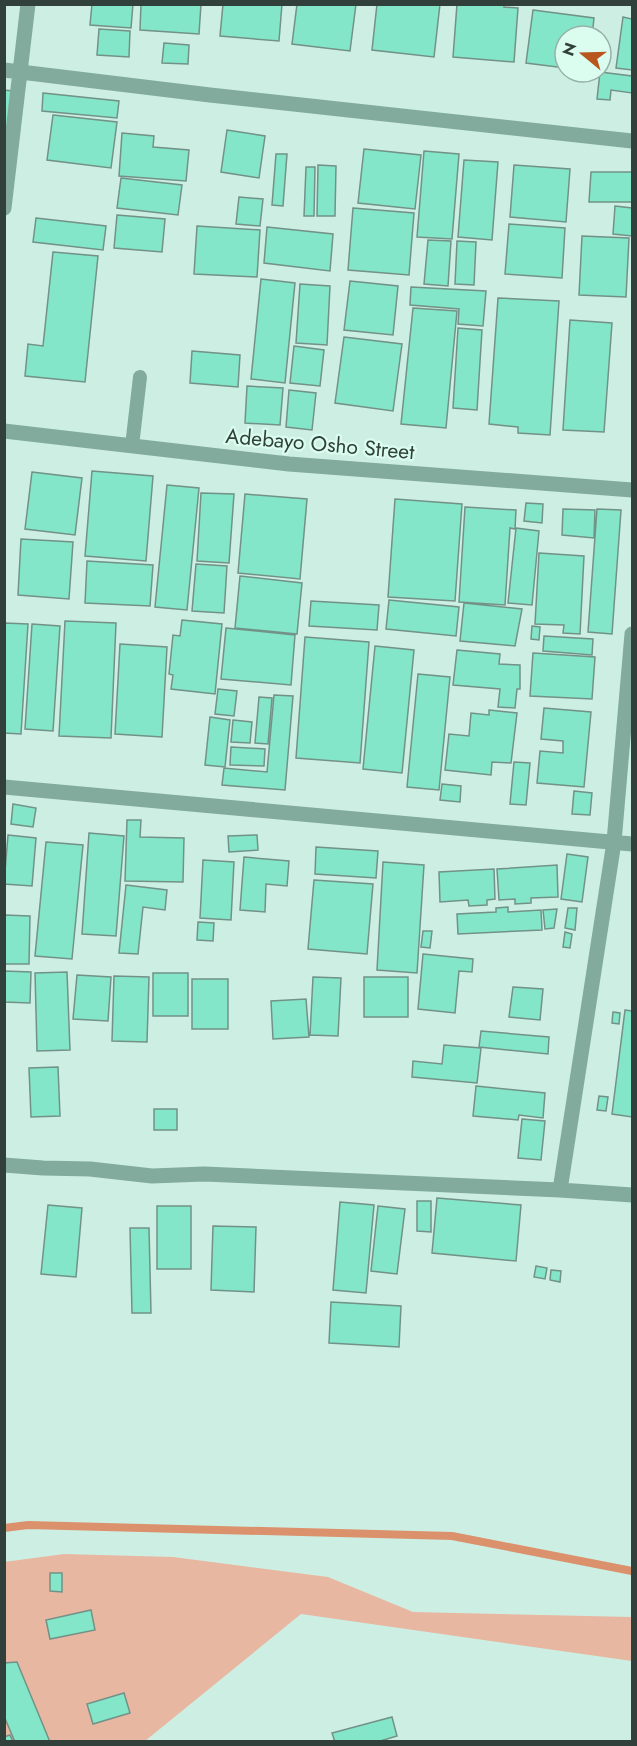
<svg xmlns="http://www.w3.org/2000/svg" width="637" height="1746" font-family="Jost,sans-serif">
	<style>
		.green { fill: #e8b7a1 }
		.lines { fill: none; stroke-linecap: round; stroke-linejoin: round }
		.stream { stroke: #dc916d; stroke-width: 8 }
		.building { fill: #83e6c8; stroke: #729287; stroke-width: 1.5 }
		.service { stroke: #83ab9d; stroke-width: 14 }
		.minor { stroke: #83ab9d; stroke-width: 15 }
		.labels { text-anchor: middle; stroke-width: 4.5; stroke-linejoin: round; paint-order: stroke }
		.street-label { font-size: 21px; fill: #32403b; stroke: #dafdf0 }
	</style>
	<rect width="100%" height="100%" fill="#cdefe3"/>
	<!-- green -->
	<path class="green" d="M64,1554L173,1557L328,1577L413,1612L632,1617V1661L301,1614L145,1741H5L4,1562Z"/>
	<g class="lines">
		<!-- stream -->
		<path class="stream" d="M4,1528L28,1525L452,1536L632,1571"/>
	</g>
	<!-- building -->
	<path class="building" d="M92,4H133L131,28L90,25Z
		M141,4H201L199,34L140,30Z
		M223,4H282L279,41L220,36Z
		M297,4H356L350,51L292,44Z
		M377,4H440L434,57L372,50Z
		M457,4H504V7L518,8L514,62L453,57Z
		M533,10L594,18L592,36H565V68L526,63Z
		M623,17L632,19V70L616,68Z
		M99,29L130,31L129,57L97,55Z
		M164,43L189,45L188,64L162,63Z
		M600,72L632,76V93L611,90L610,100L597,99Z
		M4,90L13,91L8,138H4Z
		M43,93L119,101L117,118L42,111Z
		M53,115L117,122L111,168L47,160Z
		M227,130L265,136L259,178L221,172Z
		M122,133L154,136L153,147L189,150L186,181L119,176Z
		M364,149L421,155L415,209L358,203Z
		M424,151L459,154L452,239L417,237Z
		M276,154H287L283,206L272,205Z
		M464,160L498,162L492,240L458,237Z
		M318,165L336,166L335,216H317Z
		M514,165L570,169L566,222L510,217Z
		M306,167H315L314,216H304Z
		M591,172H632V202H589Z
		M121,178L182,185L178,215L117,208Z
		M239,197L263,199L260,226L236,224Z
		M615,206L632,208V236L613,234Z
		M353,208L414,213L409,275L348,270Z
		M117,215L165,219L162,252L114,248Z
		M36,218L106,226L103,250L33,242Z
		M509,224L565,228L562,278L505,274Z
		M197,226L260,230L257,277L194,274Z
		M267,227L333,234L330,271L264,263Z
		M582,236L629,238L626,297L579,295Z
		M428,240L451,241L448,286L424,284Z
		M457,241L476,242L474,285L455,284Z
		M53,252L98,256L85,382L25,376L28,344L43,346Z
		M261,279L295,283L285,383L251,379Z
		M350,281L398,286L393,335L344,330Z
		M300,284L330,286L327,345L296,343Z
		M411,287L486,291L483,326L458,324L459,309L410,305Z
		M498,298L559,301L550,435L518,433V427L489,424Z
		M413,308L457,311L446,428L401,424Z
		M570,320L612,323L604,432L563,430Z
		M458,328L482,330L477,410L453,408Z
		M344,337L402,344L393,411L335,403Z
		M294,346L324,350L320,386L290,383Z
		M192,351L240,355L238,387L190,383Z
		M247,386L283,388L280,425L245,423Z
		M289,390L316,393L312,430L286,427Z
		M92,471L153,476L146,561L85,556Z
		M32,472L82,478L75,535L25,529Z
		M167,485L199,488L187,610L155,607Z
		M201,493L234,494L229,563L197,561Z
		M245,494L307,499L300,579L238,573Z
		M395,499L462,504L455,601L388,597Z
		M526,503L543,504L542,523L524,521Z
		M465,507L516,510L515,529L510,528L505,605L459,602Z
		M563,509L595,510L594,538L562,535Z
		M597,509L621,510L612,634L588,632Z
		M516,528L539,531L532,605L508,603Z
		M21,539L73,542L69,599L18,595Z
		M539,553L584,556L580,634L563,633L564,625L535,624Z
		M87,561L153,565L150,606L85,603Z
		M196,564L227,566L224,613L192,611Z
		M240,576L302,583L297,634L235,628Z
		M389,600L459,607L456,636L386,629Z
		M311,601L379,605L377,630L309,626Z
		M464,603L522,609L515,646L460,641Z
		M182,620L222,624L215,694L171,689L173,675L169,674L173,635L180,636Z
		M65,621L116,623L111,738L59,736Z
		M4,623L28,624L21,734L4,733Z
		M32,624L60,626L53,731L25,729Z
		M532,626L540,627L539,640L531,639Z
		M226,628L295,635L291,685L221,679Z
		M544,636L593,639L592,655L543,651Z
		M305,637L369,642L360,763L296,758Z
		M120,644L167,647L162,737L115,734Z
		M375,646L414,650L402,773L363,769Z
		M457,650L500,654L499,664L520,665V689H517L515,708L498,707L500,689L453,685Z
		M533,653L595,657L592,699L530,696Z
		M418,674L450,677L439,790L407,787Z
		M218,689L237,691L234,716L215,714Z
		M274,695L293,696L285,790L222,785L224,768L267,772Z
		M259,697L272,698L268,744L255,743Z
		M544,708L591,712L584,787L537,783L540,751L563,753V741L541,739Z
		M489,710L517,713L511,763L492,762L491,775L445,770L449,734L469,736L471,713L489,715Z
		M210,717L230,720L225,767L205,765Z
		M233,720L252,722L250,743L231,742Z
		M231,747L265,749L264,766L230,765Z
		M514,762L530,763L526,805L510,804Z
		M442,784L461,786L460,802L440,800Z
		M574,791L592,793L590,815L572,814Z
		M13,804L36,808L33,827L11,824Z
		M127,820H141L140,837L184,838L183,882L125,881Z
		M89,833L124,836L116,936L82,934Z
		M8,835L36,838L32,886L4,884Z
		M257,835L258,850L229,852L228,836Z
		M46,842L83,845L72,959L35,956Z
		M316,847L378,851L376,878L315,874Z
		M567,854L588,857L582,902L561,899Z
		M244,857L289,861L287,886L266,884L265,912L240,910Z
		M203,860L234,862L231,920L200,918Z
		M383,862L424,865L417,973L377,970Z
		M557,865L558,897L531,898V903L515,904V899L499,900L497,869Z
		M494,869L495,899L487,900V905L469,906L468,900L440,902L439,872Z
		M314,880L373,884L367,954L308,949Z
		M126,885L167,890L165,910L143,907L138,954L119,953Z
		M508,907V912L541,910L542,930L458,934L457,914L496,912V908Z
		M568,908H577L575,930L565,928Z
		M557,909L554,928L545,929L543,910Z
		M4,915L30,916L29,964H4Z
		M198,922L214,923L213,941L197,940Z
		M423,931H432L430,948L421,947Z
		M565,932L572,934L570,948L563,947Z
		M423,954L473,959L472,972L459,971L455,1013L418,1009Z
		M4,971L31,972L30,1003L4,1002Z
		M67,972L70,1050L37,1051L35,973Z
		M153,973H188V1016H153Z
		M77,975L111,977L108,1021L73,1019Z
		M114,976L149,977L147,1042L112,1041Z
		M313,977L341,978L338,1036L310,1035Z
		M364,977H408V1017H364Z
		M192,979H228V1029H192Z
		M513,987L543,989L540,1020L509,1017Z
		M306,999L309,1037L273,1039L271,1001Z
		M625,1010L632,1011V1117L612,1114Z
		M613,1012L620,1013L619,1024L612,1023Z
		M481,1031L549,1037L548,1054L479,1047Z
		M444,1045L481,1048L477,1083L412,1077L413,1061L442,1064Z
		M58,1067L60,1116L31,1117L29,1068Z
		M476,1086L545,1093L543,1118L519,1115L518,1120L473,1116Z
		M599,1096L608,1097L606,1111L597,1110Z
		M154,1109H177V1130H154Z
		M522,1119L545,1121L541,1160L518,1158Z
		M437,1198L521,1205L516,1261L432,1253Z
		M417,1201H431V1232L417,1231Z
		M340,1202L374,1205L366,1293L333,1290Z
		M48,1205L82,1208L76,1277L41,1274Z
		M157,1206H191V1269H157Z
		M378,1206L405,1209L397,1274L371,1271Z
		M213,1226L256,1227L254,1292L211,1290Z
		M130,1228H149L151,1313H132Z
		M536,1266L547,1268L545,1279L534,1277Z
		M551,1270L561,1271L560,1282L550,1280Z
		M331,1302L401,1306L399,1347L329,1343Z
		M50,1573H62V1592L50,1591Z
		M91,1610L95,1630L50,1639L46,1620Z
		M17,1662L50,1742H15L4,1716V1663Z
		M124,1693L130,1713L93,1724L87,1704Z
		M392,1717L397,1736L377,1742H335L332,1733Z
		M10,1735L13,1742H6L4,1737Z"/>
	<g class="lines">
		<!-- service -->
		<path class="service" d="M132,446L140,377"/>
		<!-- minor -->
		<path class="minor" d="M4,70L210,95L632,141
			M4,208L28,4
			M4,431L289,464L632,490
			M4,787L632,844
			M4,1165L43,1168L90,1169L152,1176L204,1174L560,1190L632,1195
			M560,1190L614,842L632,634"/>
	</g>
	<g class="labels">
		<!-- street labels -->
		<g class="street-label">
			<text transform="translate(320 444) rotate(5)" y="7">Adebayo Osho Street</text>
		</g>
	</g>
	<!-- border -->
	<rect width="637" height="1746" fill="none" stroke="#32403b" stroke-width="12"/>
	<!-- north arrow -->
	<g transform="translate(583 54) rotate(289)"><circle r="28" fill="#dafdf0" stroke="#97b1a8" stroke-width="1.5"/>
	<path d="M0-4.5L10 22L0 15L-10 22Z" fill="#b9561d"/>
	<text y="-9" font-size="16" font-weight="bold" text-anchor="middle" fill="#32403b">N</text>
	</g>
</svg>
